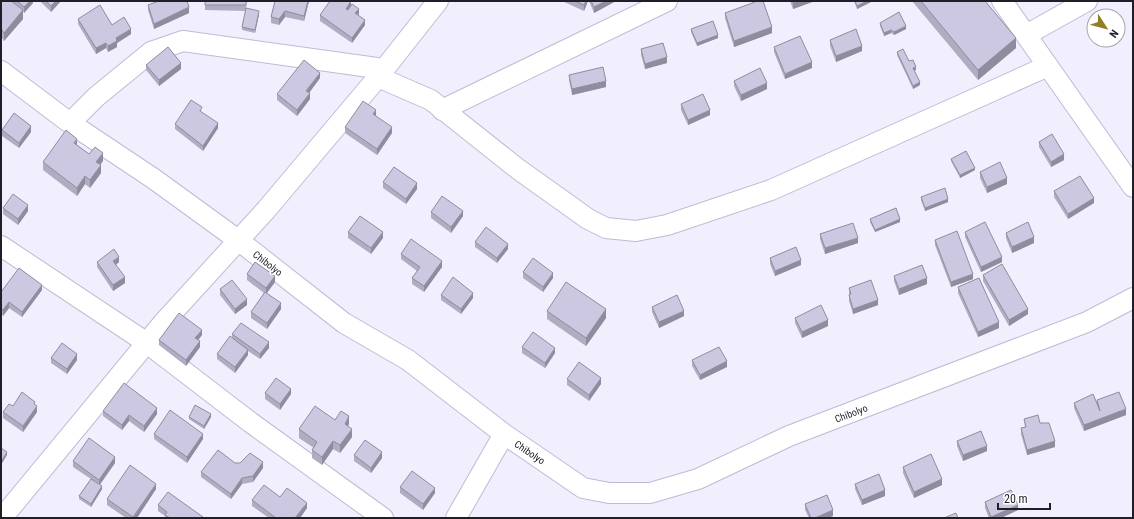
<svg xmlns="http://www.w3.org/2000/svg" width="1134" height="519" font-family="'Roboto Condensed',sans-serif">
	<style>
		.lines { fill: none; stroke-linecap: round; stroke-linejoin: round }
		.street-casing { stroke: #bfbbd4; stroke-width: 22 }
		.street { stroke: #fff; stroke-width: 20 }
		.wall { fill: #b0acc2 }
		.shaded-wall { fill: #908c9e }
		.building { fill: #cdc8e1; stroke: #908c9e }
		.labels { text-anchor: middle; stroke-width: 3; stroke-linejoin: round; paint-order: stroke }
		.street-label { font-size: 10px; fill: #201e27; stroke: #fff }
	</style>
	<rect width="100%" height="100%" fill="#f1eefe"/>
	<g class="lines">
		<!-- street casing -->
		<g class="street-casing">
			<path id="street" d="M1002,1L1133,187
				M1026,35L1087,1
				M1,71L70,123L154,179L238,240L344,323L408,360L504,434L583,488L609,493H650L698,479L789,436L1087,322L1133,298
				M378,77L431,100L518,169L588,219L606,228L636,231L667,225L771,190L1048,66
				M442,110L667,1
				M70,123L96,97L151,52L183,41L384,69
				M1,246L147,343L250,422L383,518
				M2,518L163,323L266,210L378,77L438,1
				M456,518L504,434"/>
		</g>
		<!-- street -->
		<use href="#street" class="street"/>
	</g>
	<!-- wall -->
	<path class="wall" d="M1,1H33V3L24,13L23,11V19L4,41L2,38L1,39Z
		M40,1H61L51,12Z
		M205,1H247L246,8L259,14L255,33L242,30V27L246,11L205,10Z
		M275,1H309L304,21L285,17L279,25L271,23V17Z
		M562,1H588L584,11Z
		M589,1H616L594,13Z
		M790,1H815L793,9Z
		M854,1H873L857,9Z
		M912,1H985L1016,48L978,80Z
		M148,5L189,13L154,29L148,10Z
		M351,5L359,14L358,15L365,25L352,43L320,21V15Z
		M725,13L772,33L734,47L725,18Z
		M78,19L112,25L131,34L117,43V47L108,52L106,48L96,54L78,24Z
		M880,23L906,29L894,35L891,33L884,36L880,26Z
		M691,29L718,38L697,46L691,32Z
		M830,40L862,51L836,62L830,46Z
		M774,47L812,68L785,79L774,52Z
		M641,49L667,63L645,69L641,55Z
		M897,52L909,61L916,70L914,71L920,85L913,89L897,55Z
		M146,65L181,69L159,86L146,70Z
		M569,75L606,87L572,95L569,80Z
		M320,78L309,93L310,99L297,116L277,100V94Z
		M734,81L767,89L741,101L734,86Z
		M681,104L710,115L688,125L681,110Z
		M376,115V116L392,133L377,155L345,133V127Z
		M175,124L218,128L203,151L175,129Z
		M2,130L31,132L19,148L2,136Z
		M1039,142L1064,160L1051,167L1039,147Z
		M77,145L89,154L103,161L100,165L101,173L90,188L85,184L77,196L43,170V162Z
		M951,159L975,170L960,178L951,161Z
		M980,172L1007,184L987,193L980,178Z
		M383,182L417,189L406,204L383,188Z
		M1054,191L1094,203L1068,219L1054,197Z
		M921,197L948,202L925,211L921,200Z
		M3,208L28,211L18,225L3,214Z
		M431,212L463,216L451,233L431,218Z
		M870,219L900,222L875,232L870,222Z
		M348,232L383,238L371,254L348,238Z
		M965,232L1002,262L981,272L965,237Z
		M1006,233L1034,243L1012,253L1006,238Z
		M820,234L858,243L825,254L820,239Z
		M935,240L973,279L951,287L935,245Z
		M475,242L508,249L497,263L475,247Z
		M401,254L442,267L424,292L412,284V278L417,271L401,259Z
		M770,258L801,265L775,276L770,264Z
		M97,262H119L116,265L125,283L113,291L97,267Z
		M523,272L553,278L543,292L523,278Z
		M247,274L275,282L267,293L281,309L267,329L251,318V312L264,293L247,280Z
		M983,275L1028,314L1009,326L983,281Z
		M894,276L927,284L899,295L894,281Z
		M958,287L999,328L978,337L958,293Z
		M849,288L878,305L853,314L849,301Z
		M220,289L247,305L235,314L220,295Z
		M42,290L22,317L9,308L3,316L1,314V292Z
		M441,295L473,298L461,314L441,300Z
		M652,307L684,316L659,328L652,312Z
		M547,311L606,318L586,346L547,319Z
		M795,318L828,326L802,338L795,323Z
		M232,334L269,348L260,359L248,351V355L235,373L217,359V354L232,338Z
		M202,335L198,340L200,347L186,366L159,345V340Z
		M522,347L555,353L545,368L522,353Z
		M51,358L77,360L67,374L51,363Z
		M692,360L727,367L700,380L692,366Z
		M567,379L601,384L589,401L567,385Z
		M265,393L291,394L280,410L265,399Z
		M1097,400L1126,415L1084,431L1074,408V403L1097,404Z
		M35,405L37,412L23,432L3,418V412L13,406Z
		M103,411L157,414L144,432L129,421L122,430L103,416Z
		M189,417H211L204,429L189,419Z
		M1024,419L1040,423L1055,447L1027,455L1021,434V428L1025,427Z
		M335,420L349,424L348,426L352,437L340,453L333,449L322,465L312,458V450L314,448L299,438V429Z
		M154,434L203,439L187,463L154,439Z
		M957,441L987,451L963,461L957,446Z
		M354,455L382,458L371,473L354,461Z
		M73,461L115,463L100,485L102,489L91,507L79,499V496L91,479L73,467Z
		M235,463H240L263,468L253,482L242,484L231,499L201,477V472Z
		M903,467L942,485L914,498L903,473Z
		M855,484L885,496L862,505L855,489Z
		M400,487L435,493L423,510L400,493Z
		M156,489L137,518H126L107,505V499Z
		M280,497L307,508L300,518H269L252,506V500Z
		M985,502L1018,510L1001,518H989L985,508Z
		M805,504L833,516L828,518H809L805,510Z
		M158,505L203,518H165V516L158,511Z"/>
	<!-- shaded-wall -->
	<path class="shaded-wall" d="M30,1H33V3L24,13V7Z
		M56,1H61L51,12V6Z
		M308,1H309L304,21V16Z
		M351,1V7L346,14V9Z
		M586,1H588L584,11V5Z
		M606,1H616L594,13V7Z
		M800,1H815L793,9V3Z
		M867,1H873L857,9V6Z
		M189,7V13L154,29V24Z
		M359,9V14L355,19V13Z
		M23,10V19L4,41V33Z
		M259,11V14L255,33V30Z
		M285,11V17L279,25V19Z
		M365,20V25L352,43V38Z
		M906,26V29L894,35V32Z
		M772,27V33L734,47V41Z
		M131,29V34L117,43V47L108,52V46L116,38Z
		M2,30V38L1,39V31Z
		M891,30V33L884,36V33Z
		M718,35V38L697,46V43Z
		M1016,38V48L978,80V70Z
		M106,43V48L96,54V48Z
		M862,46V51L836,62V56Z
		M667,57V63L645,69V64Z
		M812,62V68L785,79V74Z
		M181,63V69L159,86V80Z
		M916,67V70L913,71V68Z
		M320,73V78L306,97V91Z
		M606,81V87L572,95V89Z
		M920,82V85L913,89V86Z
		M767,83V89L741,101V95Z
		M310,93V99L297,116V110Z
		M376,110V115L373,120V114Z
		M710,110V115L688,125V120Z
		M218,123V128L203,151V146Z
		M31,126V132L19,148V143Z
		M392,127V133L377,155V149Z
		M77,139V147L74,143Z
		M103,153V161L96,170V162Z
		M1064,154V160L1051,167V162Z
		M101,165V173L90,188V180Z
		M975,168V170L960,178V175Z
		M85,176V184L77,196V188Z
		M1007,178V184L987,193V187Z
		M417,183V189L406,204V199Z
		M1094,198V203L1068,219V214Z
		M948,199V202L925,211V208Z
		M28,205V211L18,225V219Z
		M463,211V216L451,233V227Z
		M900,219V222L875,232V230Z
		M383,232V238L371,254V248Z
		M1034,237V243L1012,253V247Z
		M858,238V243L825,254V248Z
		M508,244V249L497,263V258Z
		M119,257V262L113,267V261Z
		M1002,257V262L981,272V267Z
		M801,260V265L775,276V271Z
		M442,261V267L424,292V286Z
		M553,273V278L543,292V287Z
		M973,274V279L951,287V282Z
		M275,276V282L266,294V288Z
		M125,277V283L113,291V285Z
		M927,278V284L899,295V289Z
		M42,285V290L22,317V312Z
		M473,293V298L461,314V309Z
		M247,299V305L235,314V309Z
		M878,300V305L853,314V309Z
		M9,302V308L3,316V310Z
		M281,303V309L267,329V323Z
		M606,309V318L586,346V338Z
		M1028,309V314L1009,326V320Z
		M684,311V316L659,328V322Z
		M828,320V326L802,338V332Z
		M999,322V328L978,337V332Z
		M202,330V335L195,344V338Z
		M200,341V347L186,366V360Z
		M269,342V348L260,359V354Z
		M555,348V353L545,368V363Z
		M248,350V355L235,373V367Z
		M77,354V360L67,374V369Z
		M727,361V367L700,380V375Z
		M601,378V384L589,401V395Z
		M291,389V394L280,410V404Z
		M37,406V412L23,432V426Z
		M157,408V414L144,432V426Z
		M1126,409V415L1084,431V425Z
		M211,414V417L204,429V426Z
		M129,415V421L122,430V425Z
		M349,416V424L345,432V424Z
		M352,429V437L340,453V445Z
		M203,434V439L187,463V457Z
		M333,441V449L322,465V457Z
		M1055,441V447L1027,455V450Z
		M987,446V451L963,461V455Z
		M7,452V455L1,465V462Z
		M382,452V458L371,473V468Z
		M115,457V463L99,485V480Z
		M263,462V468L253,482V476Z
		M242,478V484L231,499V494Z
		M942,479V485L914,498V492Z
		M156,484V489L137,518H133Z
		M102,486V489L91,507V504Z
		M435,488V493L423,510V504Z
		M885,490V496L862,505V500Z
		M307,503V508L300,518H295Z
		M1018,505V510L1001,518H991V517Z
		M833,510V516L828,518H815Z"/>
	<!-- building -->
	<path class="building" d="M1,1H11L23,10L4,33L2,30L1,31Z
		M17,1H30L24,7Z
		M46,1H56L51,6Z
		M159,1H187L189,7L154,24L148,5Z
		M205,1H246V5H205Z
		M275,1H308L304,16L285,11L279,19L271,17Z
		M330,1H351L346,9L348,10L352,4L359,9L355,13L365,20L352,38L320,15Z
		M575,1H586L584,5Z
		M591,1H606L594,7Z
		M755,1H763L772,27L734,41L725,13L755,2Z
		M792,1H800L793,3Z
		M855,1H867L857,6Z
		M921,1H985L1016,38L978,70Z
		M100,5L112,25L124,17L131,29L116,38L117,41L108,46L106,43L96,48L78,19Z
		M246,8L259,11L255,30L242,27Z
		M899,12L906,26L894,32L891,30L884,33L880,23Z
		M713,21L718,35L697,43L691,29Z
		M856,29L862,46L836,56L830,40Z
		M800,36L812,62L785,74L774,47Z
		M663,43L667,57L645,64L641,49Z
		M168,47L181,63L159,80L146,65Z
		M903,49L909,61L913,60L916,67L913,68L920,82L913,86L897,52Z
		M304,60L320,73L306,91L310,93L297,110L277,94Z
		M603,67L606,81L572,89L569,75Z
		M760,68L767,83L741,95L734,81Z
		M703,94L710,110L688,120L681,104Z
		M191,100L202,107L200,111L218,123L203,146L175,124Z
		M363,101L376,110L373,114L392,127L377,149L345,127Z
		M14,113L31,126L19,143L2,130Z
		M66,130L77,139L74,143L89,154L95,147L103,153L96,162L101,165L90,180L85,176L77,188L43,162Z
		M1052,134L1064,154L1051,162L1039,142Z
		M966,151L975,168L960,175L951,159Z
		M1000,162L1007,178L987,187L980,172Z
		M394,167L417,183L406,199L383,182Z
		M1080,176L1094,198L1068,214L1054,191Z
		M945,188L948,199L925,208L921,197Z
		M13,194L28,205L18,219L3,208Z
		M442,196L463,211L451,227L431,212Z
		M896,208L900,219L875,230L870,219Z
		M360,216L383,232L371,248L348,232Z
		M985,222L1002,257L981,267L965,232Z
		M1028,222L1034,237L1012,247L1006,233Z
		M853,223L858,238L825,248L820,234Z
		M486,227L508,244L497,258L475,242Z
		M957,231L973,274L951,282L935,240Z
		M411,239L442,261L424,286L412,278L420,267L401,254Z
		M796,247L801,260L775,271L770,258Z
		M114,249L119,257L113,261L125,277L113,285L97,262Z
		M533,258L553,273L543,287L523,272Z
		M255,262L275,276L266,288L247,274Z
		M1002,264L1028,309L1009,320L983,275Z
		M922,265L927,278L899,289L894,276Z
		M19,268L42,285L22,312L9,302L3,310L1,308V299L2,297L1,296V292Z
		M453,277L473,293L461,309L441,295Z
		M979,278L999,322L978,332L958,287Z
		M232,280L247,299L235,309L220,289Z
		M871,280L878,300L853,309L849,295L851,294L849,288Z
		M566,282L606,309L586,338L547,311Z
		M265,292L281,303L267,323L251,312Z
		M677,295L684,311L659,322L652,307Z
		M821,305L828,320L802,332L795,318Z
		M179,313L202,330L195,338L200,341L186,360L159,340Z
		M241,323L269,342L260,354L232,334Z
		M533,332L555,348L545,363L522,347Z
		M230,336L248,350L235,367L217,354Z
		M62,343L77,354L67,369L51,358Z
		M719,347L727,361L700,375L692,360Z
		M579,362L601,378L589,395L567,379Z
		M276,378L291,389L280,404L265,393Z
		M124,383L157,408L144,426L129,415L122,425L103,411Z
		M22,392L35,402L34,404L37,406L23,426L3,412L9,404L13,406Z
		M1119,392L1126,409L1084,425L1074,403L1093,394L1100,411L1097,400Z
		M195,405L211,414L204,426L189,417Z
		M315,406L335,420L341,411L349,416L345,424L352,429L340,445L333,441L322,457L312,450L317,442L299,429Z
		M170,410L203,434L187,457L154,434Z
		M1038,415L1040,423H1049L1055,441L1027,450L1021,428L1026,427L1024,419Z
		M981,431L987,446L963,455L957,441Z
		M89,438L115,457L99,480L73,461Z
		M365,440L382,452L371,468L354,455Z
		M1,448L7,452L1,462Z
		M218,450L235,463H240L250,453L263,462L253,476L242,478L231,494L201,472Z
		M931,454L942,479L914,492L903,467Z
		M130,465L156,484L133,517L107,499Z
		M412,471L435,488L423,504L400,487Z
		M879,474L885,490L862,500L855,484Z
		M91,479L102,486L91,504L79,496Z
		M264,485L280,497L287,488L307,503L295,518H276L252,500Z
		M1011,490L1018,505L991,517L985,502Z
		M168,492L203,517L202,518H170L165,515L167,512L158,505Z
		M827,495L833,510L815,518H811L805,504Z
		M956,513L958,518H944Z"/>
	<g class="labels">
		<!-- street labels -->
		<g class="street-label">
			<text transform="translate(268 263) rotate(38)" y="4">Chibolyo</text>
			<text transform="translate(851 413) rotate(-21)" y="4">Chibolyo</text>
			<text transform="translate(530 452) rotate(34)" y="4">Chibolyo</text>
		</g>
	</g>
	<!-- border -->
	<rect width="1134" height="519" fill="none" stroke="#201e27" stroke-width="4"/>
	<!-- north arrow -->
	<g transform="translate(1106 28) rotate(126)"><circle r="19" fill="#ffffff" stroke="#a6a5a9"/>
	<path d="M0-3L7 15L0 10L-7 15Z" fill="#8f7f26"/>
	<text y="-6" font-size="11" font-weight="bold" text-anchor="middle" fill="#201e27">N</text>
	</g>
	<!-- scale -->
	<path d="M998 503v6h52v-6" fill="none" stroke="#201e27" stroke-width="2"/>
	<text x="1004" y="503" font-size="12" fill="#201e27" stroke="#ffffff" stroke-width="3" paint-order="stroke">20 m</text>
</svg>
